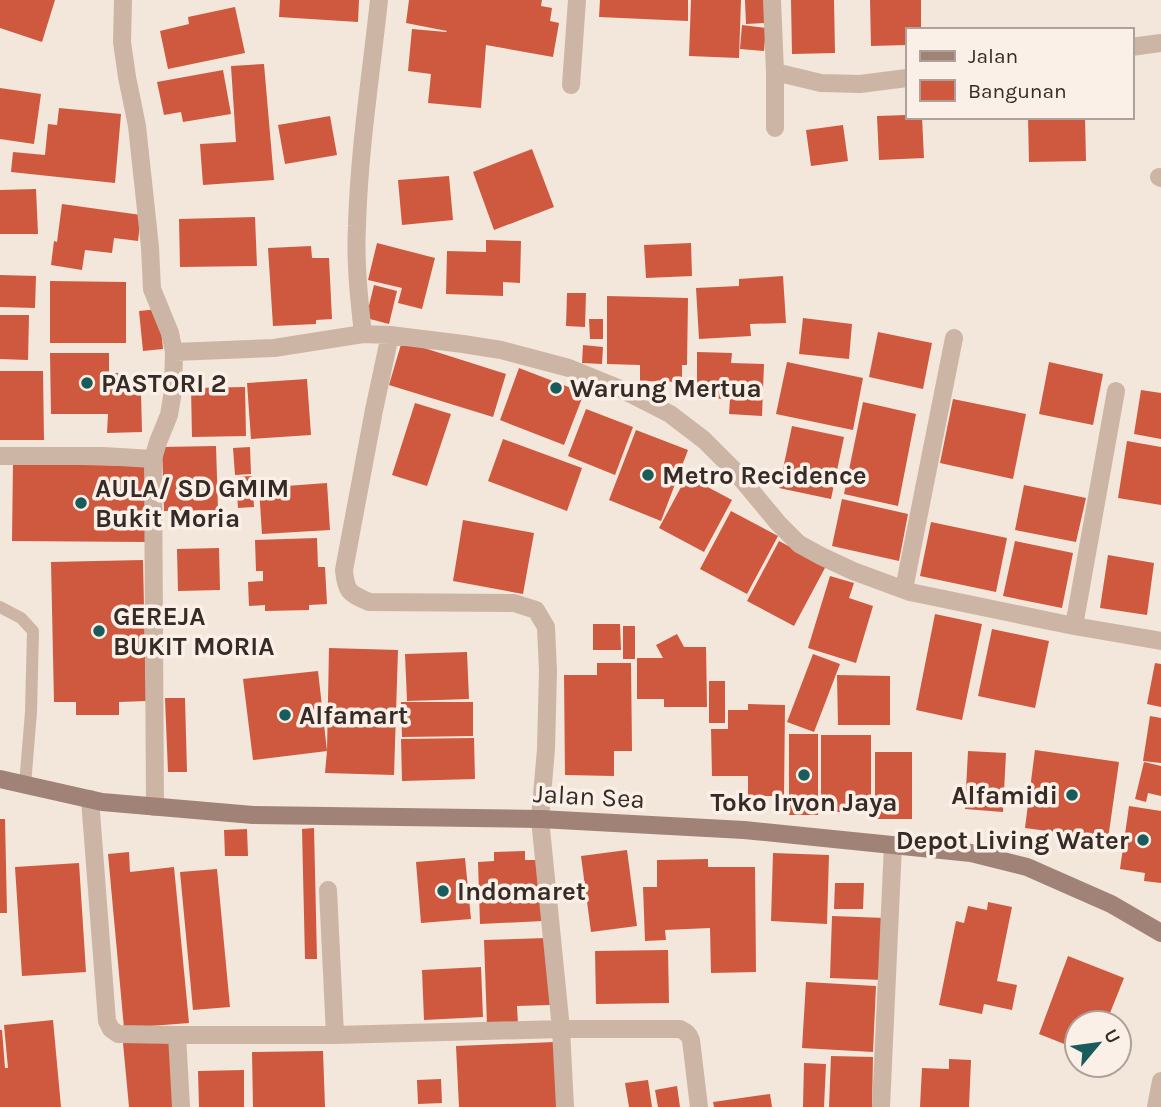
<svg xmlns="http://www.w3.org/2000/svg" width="1161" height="1107" font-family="Karla,sans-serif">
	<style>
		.building { fill: #ce593e }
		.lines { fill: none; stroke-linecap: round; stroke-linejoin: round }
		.lane { stroke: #ccb5a5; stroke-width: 12 }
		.street { stroke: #ccb5a5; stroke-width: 18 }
		.secondary { stroke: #a08376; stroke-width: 18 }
		.poi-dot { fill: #1a5b5c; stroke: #fbf0e7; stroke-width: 2.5 }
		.labels { text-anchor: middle; stroke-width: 7; stroke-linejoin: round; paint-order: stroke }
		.poi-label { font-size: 26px; font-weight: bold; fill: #372b27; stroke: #fbf0e7; text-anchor: start }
		.street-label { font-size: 26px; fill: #372b27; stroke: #fbf0e7 }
	</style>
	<rect width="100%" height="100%" fill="#f3e6da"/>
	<!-- building -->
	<path class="building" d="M0,0H55L42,42L0,28Z
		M280,0H359L358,22L279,17Z
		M409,0H542L541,6L552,8L550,21L559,23L553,57L486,45L481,108L428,103L431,74L408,71L412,29L446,32L447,31L406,23Z
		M600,0H688V21L599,17Z
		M691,0H741L739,58L689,56Z
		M745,0H765V23L746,24Z
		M791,0H834L835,53L792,54Z
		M870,0H921V30H907V45L871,46Z
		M235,7L245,53L168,69L160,31L189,24L188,17Z
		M742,25L766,28L764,51L740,49Z
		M264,64L274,180L203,185L200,144L236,142L231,66Z
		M223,70L231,114L183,122L181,112L164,115L157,82Z
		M0,88L41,94L34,144L0,139Z
		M59,108L121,114L115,183L11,172L13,152L45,155L48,124L57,125Z
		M907,115V117H922L924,158L879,160L877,116Z
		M330,116L337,155L285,164L278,125Z
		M1028,117H1085L1086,161L1029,162Z
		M843,125L848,161L811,166L806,130Z
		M532,149L554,207L494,230L473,172Z
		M449,176L453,220L402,225L398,180Z
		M36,189L38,234H0V190Z
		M62,204L141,215L138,241L114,238L112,253L85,250L82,270L51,265L54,241L57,242Z
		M255,217L257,266L180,267L179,219Z
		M486,240L521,241L520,283L503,282V296L446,294L447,251L486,252Z
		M377,243L435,258L422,309L398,303L402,288L368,280Z
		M691,243L692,276L646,278L644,245Z
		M311,246L312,258H329L332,319L316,320V324L273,326L268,248Z
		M0,275L36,276L35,308L0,307Z
		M783,276L786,323L750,324L751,336L699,339L696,288L739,286V279Z
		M50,281L126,282V343H50Z
		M374,285L397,291L389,324L366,318Z
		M567,293H586L585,327L566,326Z
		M607,296L688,298L687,365H682V382L640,381V365L607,364Z
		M159,309L163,349L143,351L139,311Z
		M0,315H29L28,360L0,359Z
		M803,318L852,324L849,359L799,354Z
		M589,319H603V339H590Z
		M878,332L932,343L923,389L869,377Z
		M402,341L506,374L493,417L389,385Z
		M583,345L603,347L602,364L582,363Z
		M697,352L732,353L731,363L764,364L762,416L729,414L730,399L697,398Z
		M50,353H109V373H123L124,393H141L142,432L107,433L108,414H51Z
		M787,362L863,378L853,430L776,414Z
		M1049,362L1103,374L1093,425L1039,414Z
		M519,368L584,393L564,445L500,420Z
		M0,371H43L44,440H0Z
		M307,379L311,435L251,439L247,383Z
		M245,387L246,436L192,437L191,388Z
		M1141,390L1161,393V439L1134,434Z
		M953,399L1026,414L1013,479L940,463Z
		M863,402L916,414L898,506L844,494Z
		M415,403L451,414L427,486L392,475Z
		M586,409L633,427L615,475L568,456Z
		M792,426L844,437L831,499L779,488Z
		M636,430L688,450L661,521L609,500Z
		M503,439L582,468L567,511L488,481Z
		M1127,441L1161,447V505L1118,498Z
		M216,446L218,510L164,511L162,447Z
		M250,447L251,474L235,475L233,448Z
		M13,464L149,466L148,542L12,541Z
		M252,476L254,507L238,508L236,477Z
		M687,476L732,500L704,552L659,528Z
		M327,483L330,530L262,534L259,488Z
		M1024,485L1086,498L1076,542L1015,530Z
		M842,499L908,514L899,561L832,546Z
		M731,511L778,536L747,594L700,569Z
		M463,520L534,533L523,594L453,581Z
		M931,522L1007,538L996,592L920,576Z
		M317,538L318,567H325L327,604L309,605V610L265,611V605L249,606L248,582L263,581V571H256L255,540Z
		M779,541L826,566L794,626L747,601Z
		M1015,541L1073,553L1062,608L1003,596Z
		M219,548L220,590L178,591L177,549Z
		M1108,555L1154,563L1147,615L1100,608Z
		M143,560L146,701L119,702V715H76V702H54L51,562Z
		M830,576L854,583L849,598L873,606L856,663L808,648Z
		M935,614L982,624L962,720L916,710Z
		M593,624H620L621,650H593Z
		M623,626H635V659H623Z
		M992,629L1049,641L1035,708L978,696Z
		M677,634L684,647H706L707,707H664V699H637V658H663L656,645Z
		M329,648L398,650L394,775L325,773L327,751Z
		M467,652L469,699L407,701L405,654Z
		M813,654L840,664L814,732L787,722Z
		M597,663H631L632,751H614V776L565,775L564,675H597Z
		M1155,663L1161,664V707L1147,704Z
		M318,671L327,751L253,760L243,679Z
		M837,675L890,676V725H838Z
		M709,681H725V723H709Z
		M165,698H185L187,772H168Z
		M401,702H473V736L402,737Z
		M748,704L785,705L784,796H748V776H712L711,729H728V710H748Z
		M1150,716L1161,718V763L1143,761Z
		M789,734H818V815H789Z
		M821,735H871V812H821Z
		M474,738L475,779L402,781L401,739Z
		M1035,750L1119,762L1108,839L1025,828Z
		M968,751L1006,753L1003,812L965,809Z
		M875,752H912V819H875Z
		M1144,762L1161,766V796L1148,793L1146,802L1135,799Z
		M1129,806L1161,811V883L1144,881L1145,873L1120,869Z
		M0,819H5L7,913H0Z
		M314,828L317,959H305L302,829Z
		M247,829L248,856H225L224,830Z
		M627,850L637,926L591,932L581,856Z
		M525,851V860H540L543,921L480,924L478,862L494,861V852Z
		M129,852L130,872L174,867L189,1023L124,1028L108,854Z
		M773,853L829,855L827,924L771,921Z
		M465,858L471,919L421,923L416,862Z
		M708,859V867H755L756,972L711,973L710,928L665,930L666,940L645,941L643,887H657V860Z
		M79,863L86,972L22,976L15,867Z
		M217,869L230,1007L193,1010L180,872Z
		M835,883H864L863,909H834Z
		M988,902L1012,907L997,981L1017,985L1012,1010L984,1004L982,1014L939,1005L956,921L964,923L968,906L987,910Z
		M832,916L885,918L883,980L830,978Z
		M547,938L550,1005L517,1006L518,1024L487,1025L484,940Z
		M668,950L669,1003L596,1004L595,951Z
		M1068,956L1124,978L1106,1023H1077V1049L1039,1034Z
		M481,967L483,1017L424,1020L422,970Z
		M806,982L876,986L873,1052L802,1048Z
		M53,1020L61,1107H0V1030H2L5,1068H8L4,1025Z
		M170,1038L176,1107H129L123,1043Z
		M554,1042L558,1107H459L456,1046Z
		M323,1051L325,1107H253L252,1052Z
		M831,1056L873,1057L872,1107H829Z
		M949,1059L971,1060L969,1107H920L922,1068L949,1069Z
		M804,1063L826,1064L824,1107H803Z
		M244,1070V1107H199L198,1071Z
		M441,1079L442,1103L418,1104L417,1080Z
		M648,1080L652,1107H629L625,1083Z
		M677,1086L680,1107H658L655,1090Z
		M770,1094L772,1107H714L713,1102Z"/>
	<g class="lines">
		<!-- lane -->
		<path class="lane" d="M0,607L21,618L33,631L31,712L25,785"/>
		<!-- street -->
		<path class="street" d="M123,0L122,42L127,77L137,126L150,247L152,289L170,333L174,352L173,391L169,415L158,442L153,459L155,807
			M379,0C371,75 359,150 357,226C355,262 359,298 363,334L390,335L374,410L344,570C346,592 349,593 369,602L514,603L536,610L546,627L548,671L546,749L540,819L561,1029L565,1107
			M772,0L775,72V128
			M1131,47L1161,43
			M775,72L821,83L860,84L907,78
			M571,85L577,0
			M1159,177L1161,178
			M390,335L463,344L501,350L569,368L623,390L670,414L704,440L734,470L778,523L799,544L821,556L853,571L910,592L1074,626L1161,641
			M174,352L274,348L363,334
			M0,456H103L153,459
			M904,589L954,338
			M1074,626L1116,391
			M90,799L107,1021L111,1029L118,1034L177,1035
			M328,890L335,1035
			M181,1107L177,1035H335L561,1029H680C686,1032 689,1034 691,1040L699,1107
			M881,1107L893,845
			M1156,1107L1161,1081"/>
		<!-- secondary -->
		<path class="secondary" d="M0,779L102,802L253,815L540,819L744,830L971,853L1027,867L1111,904L1161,933"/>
	</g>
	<!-- markers -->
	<g class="poi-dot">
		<circle cx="87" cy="383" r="7"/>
		<circle cx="556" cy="388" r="7"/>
		<circle cx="648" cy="475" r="7"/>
		<circle cx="81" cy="503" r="7"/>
		<circle cx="99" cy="631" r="7"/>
		<circle cx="285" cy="715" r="7"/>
		<circle cx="804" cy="775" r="7"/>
		<circle cx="1072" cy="795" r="7"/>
		<circle cx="1143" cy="840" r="7"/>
		<circle cx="443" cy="891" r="7"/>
	</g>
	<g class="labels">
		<!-- poi labels -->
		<g class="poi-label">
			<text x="101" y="392">PASTORI 2</text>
			<text x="570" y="397">Warung Mertua</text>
			<text x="662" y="484">Metro Recidence</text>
			<text x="95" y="497">AULA/ SD GMIM<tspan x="95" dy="30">Bukit Moria</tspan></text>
			<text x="113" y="625">GEREJA<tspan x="113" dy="30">BUKIT MORIA</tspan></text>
			<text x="299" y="724">Alfamart</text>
			<text x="1058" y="804" text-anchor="end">Alfamidi</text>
			<text x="804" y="811" text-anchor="middle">Toko Irvon Jaya</text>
			<text x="1129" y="849" text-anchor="end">Depot Living Water</text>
			<text x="457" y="900">Indomaret</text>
		</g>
		<!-- street labels -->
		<g class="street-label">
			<text transform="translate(589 796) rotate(3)" y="9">Jalan Sea</text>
		</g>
	</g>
	<!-- legend -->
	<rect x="906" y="28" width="228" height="91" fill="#fbf0e7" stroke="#ada19a" stroke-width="2"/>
	<rect x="920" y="51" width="35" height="10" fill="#a08376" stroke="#ada19a" stroke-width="2"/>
	<text x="968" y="63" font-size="21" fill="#372b27">Jalan</text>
	<rect x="920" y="80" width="35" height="21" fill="#ce593e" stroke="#ada19a" stroke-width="2"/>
	<text x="968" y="98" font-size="21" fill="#372b27">Bangunan</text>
	<!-- north arrow -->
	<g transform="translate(1098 1044) rotate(61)"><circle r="33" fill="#fbf0e7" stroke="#ada19a" stroke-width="2"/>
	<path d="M0-5L12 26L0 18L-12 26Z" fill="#1a5b5c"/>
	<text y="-10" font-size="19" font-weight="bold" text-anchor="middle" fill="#372b27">U</text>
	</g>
</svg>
